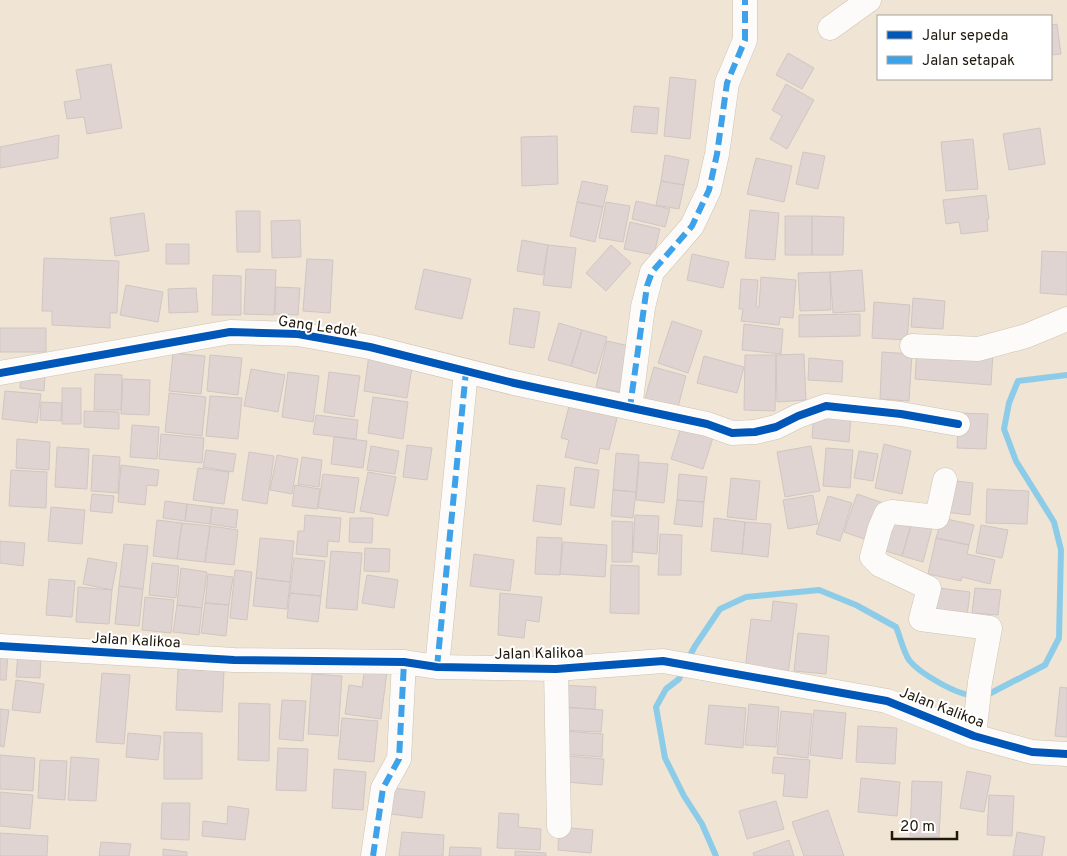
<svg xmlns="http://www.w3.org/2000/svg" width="1067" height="856" font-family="Overpass,sans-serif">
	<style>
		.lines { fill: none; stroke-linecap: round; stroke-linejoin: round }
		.stream { stroke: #8dcce9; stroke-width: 6 }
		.building { fill: #dfd4d1; stroke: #d0c6c2 }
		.minor-casing { stroke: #cac3b5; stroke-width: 25 }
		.minor { stroke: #fdfbf9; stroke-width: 24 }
		.quiet { stroke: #3da2e9; stroke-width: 6; stroke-dasharray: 12 6; stroke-linecap: butt }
		.cycleway-casing { stroke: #fff; stroke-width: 11 }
		.cycleway { stroke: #0057b8; stroke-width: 8 }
		.labels { text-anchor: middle; stroke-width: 4; stroke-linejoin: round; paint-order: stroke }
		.street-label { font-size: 15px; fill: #1f180d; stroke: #fff }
	</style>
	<rect width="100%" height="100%" fill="#f0e5d4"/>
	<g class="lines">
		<!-- stream -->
		<path class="stream" d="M687,661L695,646L720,609L746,597L819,590L856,605L896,627C900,636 903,651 909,660C919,673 958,696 974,695
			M683,670L679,679L666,689L656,707L665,758L684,796L702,824L716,856
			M984,694H989L1045,665L1059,638L1061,550L1054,522L1016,461L1004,429L1009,403L1018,381L1067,375"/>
	</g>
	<!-- building -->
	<path class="building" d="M1057,24L1061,54L1051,55V25Z
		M788,53L814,68L802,89L776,75Z
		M111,64L122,128L87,134L84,117L67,119L64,102L81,99L76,70Z
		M670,77L696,80L690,139L664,136Z
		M786,84L814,100L787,149L770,139L782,116L772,110Z
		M634,106L659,108L657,134L631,132Z
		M1040,128L1045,164L1009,170L1003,134Z
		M59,135L58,158L0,168V147Z
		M557,136L558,184L522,186L521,137Z
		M973,139L978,189L946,191L941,142Z
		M803,152L825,156L818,189L796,184Z
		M665,155L689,160L684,185L661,181Z
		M756,158L792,166L784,202L747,194Z
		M582,181L608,186L603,207L577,202Z
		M661,181L684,185L679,209L656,205Z
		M986,195L989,219H987L988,231L961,234L959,222L946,224L943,200Z
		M636,201L670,209L665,227L632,219Z
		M577,202L603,207L595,242L570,236Z
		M606,202L630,206L623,242L599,238Z
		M750,210L779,213L775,260L745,258Z
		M236,211H260V252H237Z
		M144,213L149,251L115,256L110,218Z
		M785,216H812V255H785Z
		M812,216L844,217L843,255H812Z
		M300,220L301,257L272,258L271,221Z
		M630,222L660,229L654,255L624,249Z
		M522,240L548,245L543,275L517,271Z
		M166,244H189V264H166Z
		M548,245L576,248L571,288L543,285Z
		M611,245L631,263L606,291L586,273Z
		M1042,251L1067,252V295L1040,293Z
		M692,254L729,262L723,288L687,280Z
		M44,258L119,261L117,313H110V328L52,325V311H42Z
		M307,259L333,260L330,313L303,311Z
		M246,269L276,270L274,315L244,314Z
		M424,269L471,279L462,319L415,309Z
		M862,270L865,311L833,313L830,272Z
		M830,272L831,310L800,311L798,273Z
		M213,275L241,276V315H212Z
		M761,277L796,280L793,318L780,317L779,325L741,321L743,309H739L741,279L758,280L756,307H759Z
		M126,285L163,292L158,322L120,315Z
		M276,287L300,288L298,315L275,314Z
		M196,288L198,312L169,313L168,289Z
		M913,298L945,301L943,329L911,327Z
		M874,302L910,305L907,340L872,338Z
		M514,308L540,312L534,348L509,344Z
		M860,314V336L799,337V315Z
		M672,321L702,331L688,373L658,363Z
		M559,323L582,330L571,366L548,360Z
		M744,324L783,329L781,354L742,350Z
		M0,328H46V352H0Z
		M582,330L607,337L596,374L571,366Z
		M607,341L634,347L624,393L596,387Z
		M917,347L993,353L991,385L915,379Z
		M882,352L912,354L909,401L880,399Z
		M173,353L205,356L201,394L169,391Z
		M804,354L806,400L777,402L776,355Z
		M210,355L242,358L238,395L207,391Z
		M369,355L413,362L407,398L364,391Z
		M745,355H776L775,411L744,410Z
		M704,356L744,367L737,393L697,383Z
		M809,358L843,361L842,382L808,380Z
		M654,367L686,376L677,411L644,402Z
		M251,369L285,375L278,412L244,406Z
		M288,372L319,376L313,422L282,417Z
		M329,372L360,376L354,417L324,412Z
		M21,374L45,377L44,391L20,388Z
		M95,374L122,375L121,410H94Z
		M123,379L150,380L149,415L121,414Z
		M62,388H81V424H62Z
		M5,391L41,394L37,423L2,419Z
		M169,393L206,397L202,436L165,432Z
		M210,396L242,398L238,439L206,436Z
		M373,397L408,402L403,439L368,433Z
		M41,402L62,403L61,421L40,420Z
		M570,402L618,414L609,450L600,448L597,464L565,457L569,440L561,438Z
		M84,411L119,412V429L84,427Z
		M814,413L851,416L849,442L812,438Z
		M959,413L988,414L986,449L957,448Z
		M316,415L358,420L356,439L313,434Z
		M683,421L715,431L703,469L671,459Z
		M132,425L159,427L157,459L130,457Z
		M161,434L204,438L202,463L159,459Z
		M334,437L367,441L363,468L331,464Z
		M17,439L50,442L49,470L16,468Z
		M884,444L911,451L902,494L875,488Z
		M407,445L432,448L427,480L403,477Z
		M371,446L399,451L395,474L367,470Z
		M811,446L820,491L785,497L777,452Z
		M57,447L89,449L87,489L55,487Z
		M826,448L853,450L850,488L823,486Z
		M206,450L236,454L233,472L203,467Z
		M859,451L878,454L873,481L854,478Z
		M249,452L274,456L267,504L242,500Z
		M616,453L639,455L636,492L613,490Z
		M93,455L120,457L118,493L91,491Z
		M277,455L298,459L292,494L270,490Z
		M302,457L322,460L319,487L298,484Z
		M639,462L668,464L664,503L636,500Z
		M121,465L159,470L157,486L147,485L145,505L118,502Z
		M575,467L599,470L594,508L570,505Z
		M198,468L229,472L224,504L193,500Z
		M11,470L47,472L46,508L9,506Z
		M368,472L396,477L388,516L360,511Z
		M323,474L359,478L354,513L318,508Z
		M679,474L707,477L704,502L677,500Z
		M731,478L760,481L756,520L727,517Z
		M948,480L973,483L970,515L945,512Z
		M295,485L320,489L317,509L292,506Z
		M537,485L565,488L561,525L533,521Z
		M987,489L1029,491L1027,524L986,523Z
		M613,490L636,492L633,518L611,516Z
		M92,494L114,496L112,513L90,511Z
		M857,494L883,503L870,541L844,532Z
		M813,495L818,524L788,529L783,500Z
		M828,496L852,503L840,541L816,534Z
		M677,500L704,502L702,527L674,524Z
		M165,501L187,504L185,521L163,518Z
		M187,504L212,507L210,524L185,521Z
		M51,507L85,510L82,544L48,541Z
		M212,507L238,510L236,528L210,524Z
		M305,515L341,518L339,542L328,541L327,557L296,554L298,531H304Z
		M635,515L659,516L657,554L633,552Z
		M891,516L912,522L902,556L882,550Z
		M350,518H373L372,543L349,542Z
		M714,518L745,522L742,554L711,551Z
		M942,518L974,525L969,545L936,538Z
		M157,520L182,523L177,559L153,556Z
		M612,521L633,522L632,562H612Z
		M745,522L771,524L768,557L742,554Z
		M912,522L932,528L923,562L902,556Z
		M182,523L210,526L205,562L177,559Z
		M981,525L1008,530L1002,558L976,553Z
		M210,526L238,530L234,565L205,562Z
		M660,534L682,535L681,575H658Z
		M537,537L562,538L560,575L535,574Z
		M260,538L294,541L290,582L256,578Z
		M936,538L969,545L967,554L995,560L990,584L962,577L961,581L928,574Z
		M0,541L25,543L23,566L0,563Z
		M563,542L607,545L605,577L560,574Z
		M124,544L148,546L143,589L119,586Z
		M365,548L390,549L389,572L364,571Z
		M331,551L362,553L357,610L326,608Z
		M474,554L514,560L510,591L470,586Z
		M88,558L117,563L112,590L83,584Z
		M294,558L325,561L321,596L290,593Z
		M152,563L179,566L176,598L149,595Z
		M611,565L639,566V614L610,613Z
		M181,568L207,572L202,608L177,605Z
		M235,570L252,572L247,620L230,618Z
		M208,574L233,577L229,605L205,603Z
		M367,575L398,580L394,608L362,603Z
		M256,578L290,582L287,609L253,606Z
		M49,579L75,581L72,617L46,615Z
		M119,586L143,589L139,626L115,624Z
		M78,587L112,590L109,624L76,622Z
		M939,588L970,592L967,616L936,611Z
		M975,588L1001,590L998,615L972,613Z
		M290,593L321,596L318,622L287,618Z
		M500,593L542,597L539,622L526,620L524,638L498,635Z
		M145,597L174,600L171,633L142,630Z
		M773,601L797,604L788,675L745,670L751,619L771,621Z
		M205,603L229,605L226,636L201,633Z
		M177,605L202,608L199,635L173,632Z
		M798,633L829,636L826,674L794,671Z
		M18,653L41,655L40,678L16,677Z
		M0,654H8L6,680H0Z
		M365,668L387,671L381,719L345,714L349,685L362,687Z
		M178,669L224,671L222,712L176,710Z
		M102,673L130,675L124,744L96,742Z
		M312,674L342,676L338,736L308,734Z
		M16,680L44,684L40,713L12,710Z
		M561,685L596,687L595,709L560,707Z
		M1060,687L1067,688V737L1055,736Z
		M282,700L306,701L303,741L279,739Z
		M239,703L270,704L269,761L238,760Z
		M749,704L779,707L776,747L745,745Z
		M709,705L746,708L743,748L705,744Z
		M560,707L603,710L601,732L558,730Z
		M0,709L9,710L4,747L0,746Z
		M814,710L846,713L842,759L810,755Z
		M781,711L812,714L808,758L777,754Z
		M342,718L378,721L374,762L338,759Z
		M858,726L897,728L895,764L856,762Z
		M563,731L603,734L602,757L562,754Z
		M164,732L202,733V779H164Z
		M128,733L161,736L158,760L126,757Z
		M278,748L308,749L306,791L276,790Z
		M0,755L35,758L33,791L0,789Z
		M567,756L604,759L602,785L565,782Z
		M71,757L99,759L96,801L68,800Z
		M774,757L810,760L807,798L783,796L785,774L772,773Z
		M40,760L67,761L65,800L38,798Z
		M334,769L366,772L363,810L332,808Z
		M967,771L991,776L984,812L960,808Z
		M861,778L900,782L897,816L858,812Z
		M912,781L942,782L939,837L910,836Z
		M386,787L425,792L422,818L383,813Z
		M0,792L33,795L30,829L0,826Z
		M989,795L1014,796L1012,836L987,835Z
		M776,801L784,829L747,839L739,811Z
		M162,803H190L189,840L161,839Z
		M228,806L249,809L245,840L202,836L203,821L227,824Z
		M828,810L844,856H804L792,822Z
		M499,813L519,814L518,827L541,829L540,850L497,848Z
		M559,827L593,830L591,853L558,850Z
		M402,832L444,835L443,856H399Z
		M1017,832L1045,837L1042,856H1013Z
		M0,833L48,836L47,856H0Z
		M789,840L794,856H754L753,853Z
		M101,842L131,844L129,856H99Z
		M450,847L481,848V856H449Z
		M163,849L187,852V856H163Z
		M515,851L546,853V856H515Z"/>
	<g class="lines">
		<!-- minor casing -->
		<g class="minor-casing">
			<path id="minor" d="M830,28L869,0
				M912,346L978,349L1026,336L1067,319
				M0,373L230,332L298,334L370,347L514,383L707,424L732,433L755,432L776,427L798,416L826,406L901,414L958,424
				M630,407L643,307L652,272L692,226L709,190L717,154L727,83L745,40V0
				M945,480L937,517L892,512L886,514L880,528L872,557L880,565L929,588L921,619L990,628L980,682L974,736
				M0,646L234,660L404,662L437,667L556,669L663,661L887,701L974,736L1010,746L1032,752L1067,754
				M437,667L466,371
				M556,669L559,826
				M373,856L383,788L399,759L404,662"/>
		</g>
		<!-- minor -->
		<use href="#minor" class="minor"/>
		<!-- quiet -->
		<path class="quiet" d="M634,407H630L647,286L652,272L692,226L709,190L717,154L727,83L745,40V0
			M437,667L466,371
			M373,856L383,788L399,759L404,662"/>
		<!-- cycleway casing -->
		<g class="cycleway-casing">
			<path id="cycleway" d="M0,373L230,332L298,334L370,347L514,383L707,424L732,433L755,432L776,427L798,416L826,406L901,414L958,424
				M0,646L234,660L404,662L437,667L556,669L663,661L887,701L974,736L1010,746L1032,752L1067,754"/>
		</g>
		<!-- cycleway -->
		<use href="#cycleway" class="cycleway"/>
	</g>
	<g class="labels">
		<!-- street labels -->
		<g class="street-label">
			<text transform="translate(318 326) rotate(8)" y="5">Gang Ledok</text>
			<text transform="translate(136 640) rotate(3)" y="5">Jalan Kalikoa</text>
			<text transform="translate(539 653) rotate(-1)" y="5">Jalan Kalikoa</text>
			<text transform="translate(942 707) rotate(21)" y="5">Jalan Kalikoa</text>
		</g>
	</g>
	<!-- legend -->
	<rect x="877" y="15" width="175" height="65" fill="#ffffff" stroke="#a5a39e"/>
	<rect x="887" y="31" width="25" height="8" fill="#0057b8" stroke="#a5a39e"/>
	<text x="922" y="40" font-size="15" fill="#1f180d">Jalur sepeda</text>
	<rect x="887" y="56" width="25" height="8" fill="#3da2e9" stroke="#a5a39e"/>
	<text x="922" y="65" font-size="15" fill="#1f180d">Jalan setapak</text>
	<!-- scale -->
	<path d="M892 831v8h65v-8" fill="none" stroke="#1f180d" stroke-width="2.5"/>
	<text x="900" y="831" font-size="15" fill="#1f180d" stroke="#ffffff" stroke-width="4" paint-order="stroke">20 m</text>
</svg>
